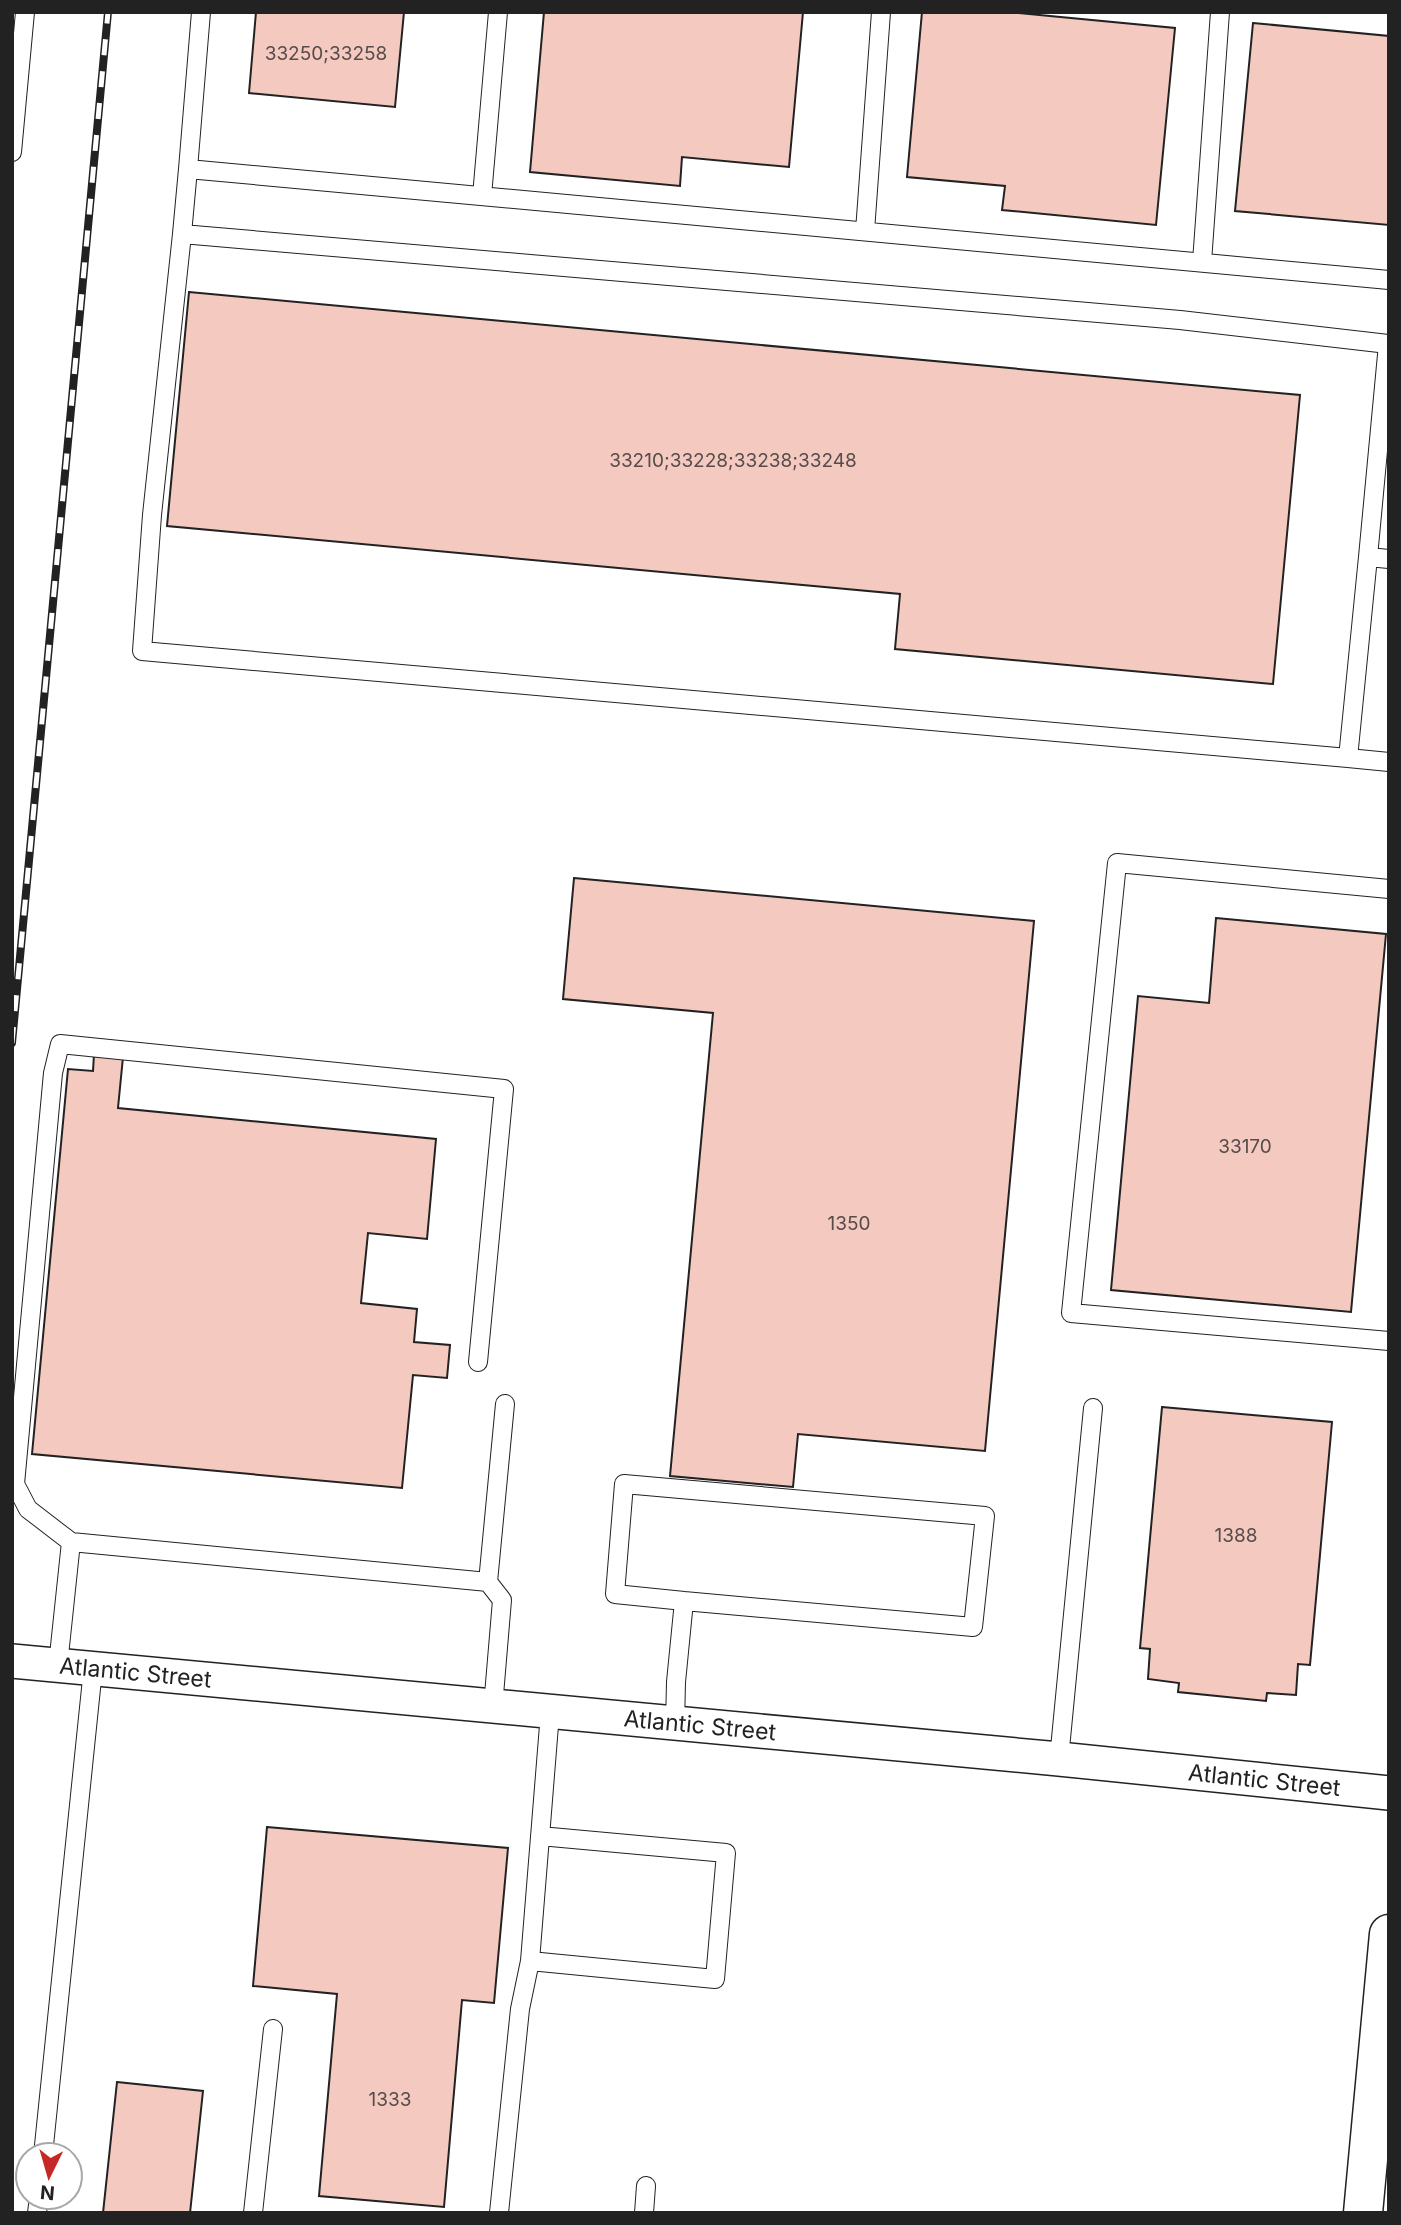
<svg xmlns="http://www.w3.org/2000/svg" width="1401" height="2225" font-family="Inter,sans-serif">
	<style>
		.building { fill: #f3c9c0; stroke: #222; stroke-width: 2 }
		.lines { fill: none; stroke-linecap: round; stroke-linejoin: round }
		.service-casing { stroke: #222; stroke-width: 20 }
		.minor-casing { stroke: #222; stroke-width: 36 }
		.tertiary-casing { stroke: #222; stroke-width: 41 }
		.service { stroke: #fff; stroke-width: 18 }
		.minor { stroke: #fff; stroke-width: 33 }
		.tertiary { stroke: #fff; stroke-width: 38 }
		.rail-casing { stroke: #222; stroke-width: 8 }
		.rail { stroke: #fff; stroke-width: 5; stroke-dasharray: 16; stroke-linecap: butt }
		.labels { text-anchor: middle; stroke-width: 5; stroke-linejoin: round; paint-order: stroke }
		.number-label { font-size: 19px; fill: #564c4a }
		.street-label { font-size: 23px; fill: #222; stroke: #fff }
	</style>
	<rect width="100%" height="100%" fill="#fff"/>
	<!-- building -->
	<path class="building" d="M256,12H404L395,107L249,93Z
		M544,12H803L789,167L682,157L680,186L530,172Z
		M922,12H1007L1175,28L1156,225L1002,210L1005,186L907,177Z
		M1253,23L1389,36V225L1235,211Z
		M189,292L1300,395L1273,684L895,649L900,594L167,526Z
		M574,878L1034,921L985,1451L798,1434L793,1487L670,1476L713,1013L563,999Z
		M1216,918L1386,934L1351,1312L1111,1290L1138,996L1209,1003Z
		M94,1054L123,1057L118,1108L436,1139L427,1239L368,1233L361,1303L417,1309L414,1342L450,1345L447,1378L413,1375L402,1488L32,1454L68,1069L93,1071Z
		M1162,1407L1332,1422L1310,1665L1298,1664L1296,1695L1267,1693L1266,1701L1178,1692L1179,1683L1148,1679L1150,1649L1140,1648Z
		M267,1827L508,1848L494,2003L462,2000L444,2207L319,2196L337,1994L253,1986Z
		M117,2082L203,2091L190,2213H103Z"/>
	<g class="lines">
		<!-- service casing -->
		<g class="service-casing">
			<path id="service" d="M201,12L188,169L1389,280
				M12,152L25,12
				M482,196L498,12
				M865,231L881,12
				M182,234L188,169
				M1202,262L1220,12
				M1368,557L1348,758L142,651L152,515L182,234L1180,320L1388,344L1368,557L1389,559
				M1348,758L1389,762
				M1389,889L1117,863L1071,1313L1389,1341
				M71,1542L28,1509L15,1484L53,1073L60,1044L504,1089L478,1362
				M488,1582L502,1600L493,1707
				M58,1665L71,1542L488,1582L505,1404
				M675,1725L676,1682L684,1601L973,1627L985,1516L624,1484L615,1594L684,1601
				M1059,1759L1093,1408
				M540,1836L726,1853L715,1979L530,1961L550,1713
				M43,2155L93,1669
				M37,2213L39,2197
				M253,2213L273,2029
				M499,2213L520,2009L530,1961
				M644,2213L646,2186"/>
		</g>
		<!-- minor casing -->
		<g class="minor-casing">
			<g id="minor">
				<path id="s1" d="M12,1661L1059,1759L1389,1793"/>
			</g>
		</g>
		<!-- tertiary casing -->
		<g class="tertiary-casing">
			<path id="tertiary" d="M1363,2213L1389,1934"/>
		</g>
		<!-- service -->
		<use href="#service" class="service"/>
		<!-- minor -->
		<use href="#minor" class="minor"/>
		<!-- tertiary -->
		<use href="#tertiary" class="tertiary"/>
		<!-- rail casing -->
		<g class="rail-casing">
			<path id="rail" d="M12,1043L108,12"/>
		</g>
		<!-- rail -->
		<use href="#rail" class="rail"/>
	</g>
	<g class="labels">
		<!-- number labels -->
		<g class="number-label">
			<text x="326" y="60">33250;33258</text>
			<text x="733" y="467">33210;33228;33238;33248</text>
			<text x="1245" y="1153">33170</text>
			<text x="849" y="1230">1350</text>
			<text x="1236" y="1542">1388</text>
			<text x="390" y="2106">1333</text>
		</g>
		<!-- street labels -->
		<g class="street-label">
			<text dy="8" stroke="none"><textPath href="#s1" startOffset="124">Atlantic Street</textPath></text>
			<text dy="8" stroke="none"><textPath href="#s1" startOffset="691">Atlantic Street</textPath></text>
			<text dy="8" stroke="none"><textPath href="#s1" startOffset="1258">Atlantic Street</textPath></text>
		</g>
	</g>
	<!-- border -->
	<rect width="1401" height="2225" fill="none" stroke="#222222" stroke-width="28"/>
	<!-- north arrow -->
	<g transform="translate(49 2176) rotate(185)"><circle r="33" fill="#ffffff" stroke="#a7a7a7" stroke-width="2"/>
	<path d="M0-5L12 26L0 18L-12 26Z" fill="#c62828"/>
	<text y="-10" font-size="19" font-weight="bold" text-anchor="middle" fill="#222222">N</text>
	</g>
</svg>
